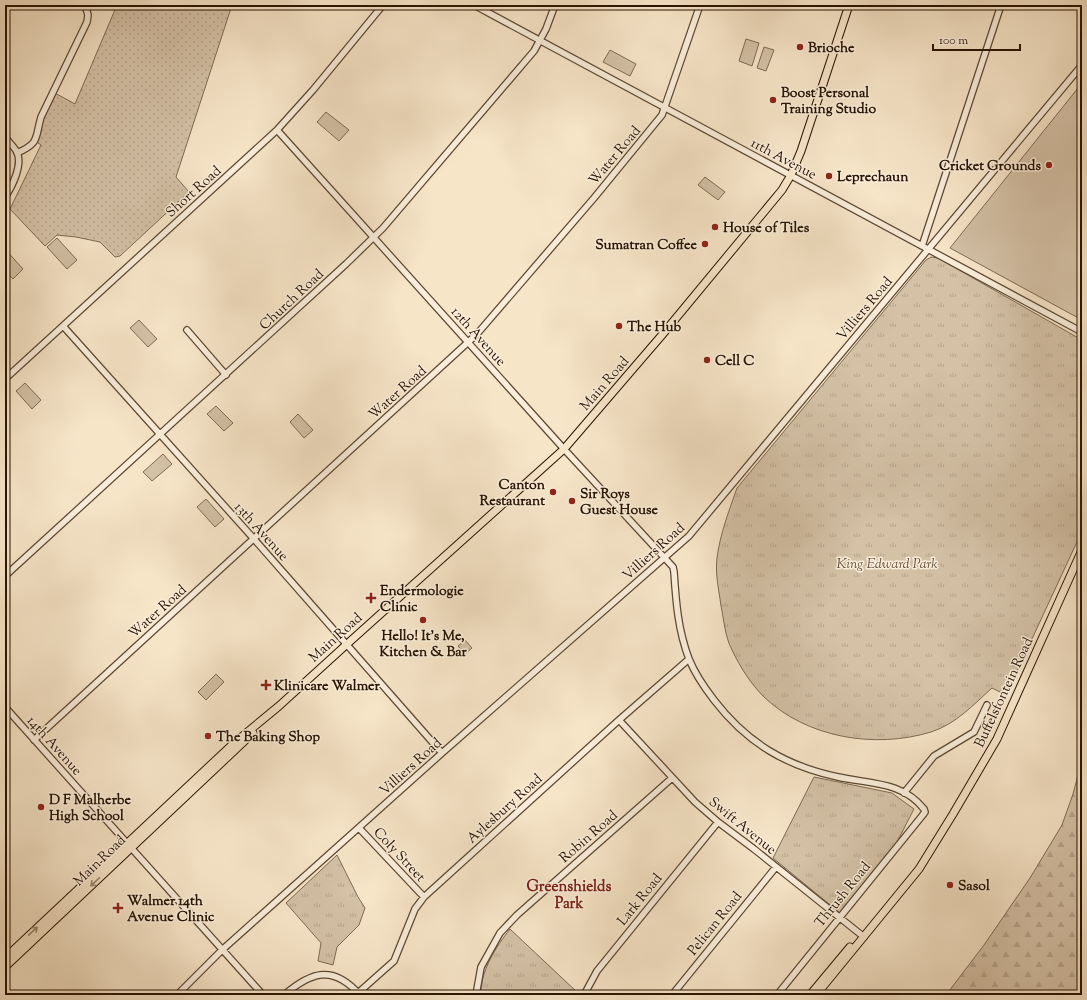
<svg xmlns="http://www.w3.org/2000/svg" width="1087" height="1000" font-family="'Sorts Mill Goudy',serif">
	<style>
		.grass { fill: url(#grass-dots); stroke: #7e6a54 }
		.forest { fill: url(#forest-firs); stroke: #7e6a54 }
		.park { fill: url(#park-tufts); stroke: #7e6a54 }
		.pitch { fill: #d4c1a6; stroke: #7e6a54 }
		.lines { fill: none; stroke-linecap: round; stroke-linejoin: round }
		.minor-casing { stroke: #5c4834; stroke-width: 8 }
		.major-casing { stroke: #291402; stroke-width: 9 }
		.minor { stroke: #faeedb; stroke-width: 5.5 }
		.major { stroke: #f7e5c8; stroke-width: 7 }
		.oneway { stroke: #9a876f }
		.poi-dot { fill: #8f2418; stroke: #faeedb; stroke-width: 1.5 }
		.labels { text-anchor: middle; stroke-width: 3; stroke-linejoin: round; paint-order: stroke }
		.poi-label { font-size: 14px; font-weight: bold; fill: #291402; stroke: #faeedb; text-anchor: start }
		.street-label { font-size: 14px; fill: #291402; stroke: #faeedb }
		.park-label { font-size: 14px; font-style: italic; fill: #65513b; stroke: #faeedb }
		.neighbourhood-label { font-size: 15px; font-weight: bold; fill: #7a1f14; stroke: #faeedb }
	</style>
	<defs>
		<pattern id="grass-dots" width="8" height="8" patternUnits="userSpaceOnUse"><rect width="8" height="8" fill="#d4c1a6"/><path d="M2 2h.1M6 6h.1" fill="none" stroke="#b6a58d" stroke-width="1.8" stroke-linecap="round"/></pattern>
		<pattern id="forest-firs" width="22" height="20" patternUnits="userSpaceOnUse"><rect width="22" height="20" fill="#d4c1a6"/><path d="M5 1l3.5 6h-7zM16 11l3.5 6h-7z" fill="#b6a58d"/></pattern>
		<pattern id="park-tufts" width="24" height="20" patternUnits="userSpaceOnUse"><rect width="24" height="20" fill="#d4c1a6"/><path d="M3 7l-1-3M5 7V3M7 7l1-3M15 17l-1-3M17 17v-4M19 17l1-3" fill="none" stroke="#b6a58d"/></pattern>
	</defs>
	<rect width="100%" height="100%" fill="#f7e5c8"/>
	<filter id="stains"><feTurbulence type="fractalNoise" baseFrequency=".005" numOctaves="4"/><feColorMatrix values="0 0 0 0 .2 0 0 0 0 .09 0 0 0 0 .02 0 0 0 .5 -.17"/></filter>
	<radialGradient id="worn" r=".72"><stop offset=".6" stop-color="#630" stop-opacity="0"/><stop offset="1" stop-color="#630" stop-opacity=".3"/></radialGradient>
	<!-- grass -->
	<path class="grass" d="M117,5H232L176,177L189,192L120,256L115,257L100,242L76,237L57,235L45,246L10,209L41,145L35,141L40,121L53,92L75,104Z"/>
	<!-- forest -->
	<path class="forest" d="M1082,760V995H946L984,945L1030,878L1062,825L1073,794Z"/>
	<!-- park -->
	<path class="park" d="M931,257L938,258L1082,340V531L1006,695L992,688C973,705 956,724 931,732C875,749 807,738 764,697C751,684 740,667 732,650C725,637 724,620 721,606C719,590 715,574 717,558C720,534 729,511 737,488L926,260Z
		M814,777L892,793L914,809L897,842L840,913L773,858Z
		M337,855L358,897L365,908L359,925L337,947L333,965L318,961L321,943L286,903Z
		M510,929L578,993L577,995H481C480,971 496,947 510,929Z"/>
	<!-- pitch -->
	<path class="pitch" d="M746,39L759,43L752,66L739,61Z
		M764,47L774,50L766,71L757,68Z
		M610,50L636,64L630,76L603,62Z
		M1082,83V320L950,248Z
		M326,112L349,130L339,141L317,122Z
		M705,177L725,192L718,200L698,185Z
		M57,238L77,260L67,269L47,247Z
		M5,249L23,269L13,279L5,271Z
		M139,320L157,339L148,347L130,328Z
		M25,383L41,400L32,409L16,391Z
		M216,406L233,423L224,431L207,414Z
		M298,414L313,430L304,438L290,422Z
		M163,454L172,464L152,481L143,472Z
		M206,499L224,519L215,527L197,507Z
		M465,640L472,648L465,654L458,646Z
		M216,674L224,682L206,700L198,692Z"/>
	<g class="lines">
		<!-- minor casing -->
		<g class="minor-casing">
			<path id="minor" d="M474,5L1082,332
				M277,130L564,449L673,567L674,572C676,602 678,630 689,659C695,674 704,687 714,700C747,743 786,766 838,777C869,784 902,781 924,809L925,812L922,816L777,995
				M5,137C9,142 14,147 17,152C23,165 12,187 5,197
				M17,153C40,143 35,138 41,117L87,22L88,15L85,5
				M922,246L1001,5
				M63,326L254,539L442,753
				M187,330L226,375
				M5,379L277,130L313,90L383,5
				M5,576L346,264L383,228L534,51L546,29L555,5
				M5,707C91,803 177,899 263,995
				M619,720L695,802L718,822L754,849L864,937
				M34,740L477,334L594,198L662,115L700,5
				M904,793L934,756L974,732L987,705
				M359,828L424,897
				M358,993L394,961L415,909L424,897L619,720L689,659
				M177,995L222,950L442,753L689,536L1082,65
				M284,995C311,972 333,964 360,995
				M476,995L481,967L500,933L517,915L672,778
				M584,995L597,971L718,822
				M672,995L776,867"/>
		</g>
		<!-- major casing -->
		<g class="major-casing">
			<path id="major" d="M5,958L233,744L279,706L346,645L564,449L662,335L782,190L791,175L801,151L849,5
				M5,967L253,733
				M810,995L850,947
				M816,995L919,869L953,814L997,739L1082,550"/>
		</g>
		<!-- minor -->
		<use href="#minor" class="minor"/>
		<!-- major -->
		<use href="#major" class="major"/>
	</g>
	<!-- one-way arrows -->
	<defs><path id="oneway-shaft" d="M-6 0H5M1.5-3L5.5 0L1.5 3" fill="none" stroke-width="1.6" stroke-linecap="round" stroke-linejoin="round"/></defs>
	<g class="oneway">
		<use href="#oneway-shaft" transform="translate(95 882) rotate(137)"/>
		<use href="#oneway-shaft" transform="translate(33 931) rotate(-43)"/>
	</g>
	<!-- markers -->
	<g class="poi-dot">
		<circle cx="800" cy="47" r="4"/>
		<circle cx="773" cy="100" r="4"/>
		<circle cx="1049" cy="165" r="4"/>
		<circle cx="829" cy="176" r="4"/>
		<circle cx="715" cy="227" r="4"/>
		<circle cx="705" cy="244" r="4"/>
		<circle cx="619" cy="326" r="4"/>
		<circle cx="707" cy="360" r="4"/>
		<circle cx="553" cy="492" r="4"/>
		<circle cx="572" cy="501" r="4"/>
		<path d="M369 592h4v4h4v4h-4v4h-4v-4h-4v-4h4z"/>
		<circle cx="423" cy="620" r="4"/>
		<path d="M264 679h4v4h4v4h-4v4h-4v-4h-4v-4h4z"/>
		<circle cx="208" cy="736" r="4"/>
		<circle cx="41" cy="807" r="4"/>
		<circle cx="950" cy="885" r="4"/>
		<path d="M116 902h4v4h4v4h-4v4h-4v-4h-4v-4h4z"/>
	</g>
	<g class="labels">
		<!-- poi labels -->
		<g class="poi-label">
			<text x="808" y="52">Brioche</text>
			<text x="781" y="97">Boost Personal<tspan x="781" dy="16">Training Studio</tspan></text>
			<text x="1041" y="170" text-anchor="end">Cricket Grounds</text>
			<text x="837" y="181">Leprechaun</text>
			<text x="723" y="232">House of Tiles</text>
			<text x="697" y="249" text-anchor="end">Sumatran Coffee</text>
			<text x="627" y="331">The Hub</text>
			<text x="715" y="365">Cell C</text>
			<text x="545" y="489" text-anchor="end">Canton<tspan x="545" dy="16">Restaurant</tspan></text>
			<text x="580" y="498">Sir Roys<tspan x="580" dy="16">Guest House</tspan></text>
			<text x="380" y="595">Endermologie<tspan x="380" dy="16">Clinic</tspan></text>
			<text x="423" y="640" text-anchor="middle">Hello! It's Me,<tspan x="423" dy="16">Kitchen &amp; Bar</tspan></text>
			<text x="274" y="690">Klinicare Walmer</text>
			<text x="216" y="741">The Baking Shop</text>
			<text x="49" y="804">D F Malherbe<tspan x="49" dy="16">High School</tspan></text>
			<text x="958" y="890">Sasol</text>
			<text x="127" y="905">Walmer 14th<tspan x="127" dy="16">Avenue Clinic</tspan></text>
		</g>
		<!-- street labels -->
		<g class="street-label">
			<text transform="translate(614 155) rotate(-50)" y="5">Water Road</text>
			<text transform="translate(784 158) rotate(28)" y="5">11th Avenue</text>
			<text transform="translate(193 191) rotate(-42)" y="5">Short Road</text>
			<text transform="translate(291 299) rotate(-43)" y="5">Church Road</text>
			<text transform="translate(864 308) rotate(-50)" y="5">Villiers Road</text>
			<text transform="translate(479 336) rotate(48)" y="5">12th Avenue</text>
			<text transform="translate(604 383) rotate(-49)" y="5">Main Road</text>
			<text transform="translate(397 392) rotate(-42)" y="5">Water Road</text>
			<text transform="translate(262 531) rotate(48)" y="5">13th Avenue</text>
			<text transform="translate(653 551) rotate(-42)" y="5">Villiers Road</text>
			<text transform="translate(157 611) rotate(-42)" y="5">Water Road</text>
			<text transform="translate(335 637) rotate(-42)" y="5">Main Road</text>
			<text transform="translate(1003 692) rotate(-65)" y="5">Buffelsfontein Road</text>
			<text transform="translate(55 745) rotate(48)" y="5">14th Avenue</text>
			<text transform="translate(410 766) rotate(-42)" y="5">Villiers Road</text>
			<text transform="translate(504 808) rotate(-42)" y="5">Aylesbury Road</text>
			<text transform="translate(743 825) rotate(39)" y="5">Swift Avenue</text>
			<text transform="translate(588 836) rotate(-41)" y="5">Robin Road</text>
			<text transform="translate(400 854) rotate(47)" y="5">Coly Street</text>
			<text transform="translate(99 860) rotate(-44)" y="5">Main Road</text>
			<text transform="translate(842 894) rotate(-51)" y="5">Thrush Road</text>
			<text transform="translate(639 899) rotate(-51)" y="5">Lark Road</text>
			<text transform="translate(714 923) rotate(-51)" y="5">Pelican Road</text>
		</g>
		<!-- park labels -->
		<g class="park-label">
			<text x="887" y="568">King Edward Park</text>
		</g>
		<!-- neighbourhood labels -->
		<g class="neighbourhood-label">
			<text x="569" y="891">Greenshields<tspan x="569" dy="17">Park</tspan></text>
		</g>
	</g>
	<!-- margin -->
	<rect width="1087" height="1000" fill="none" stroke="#f7e5c8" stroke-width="20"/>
	<rect x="6" y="6" width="1075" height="988" fill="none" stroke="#291402" stroke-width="2"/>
	<rect x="10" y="10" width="1067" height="980" fill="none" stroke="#291402"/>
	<!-- scale -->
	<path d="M933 44v6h87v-6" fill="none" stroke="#291402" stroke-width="2"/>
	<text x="939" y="44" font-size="12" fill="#291402" stroke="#faeedb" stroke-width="3" paint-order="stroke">100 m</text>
	<rect width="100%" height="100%" filter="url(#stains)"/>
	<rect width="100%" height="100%" fill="url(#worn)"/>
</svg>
